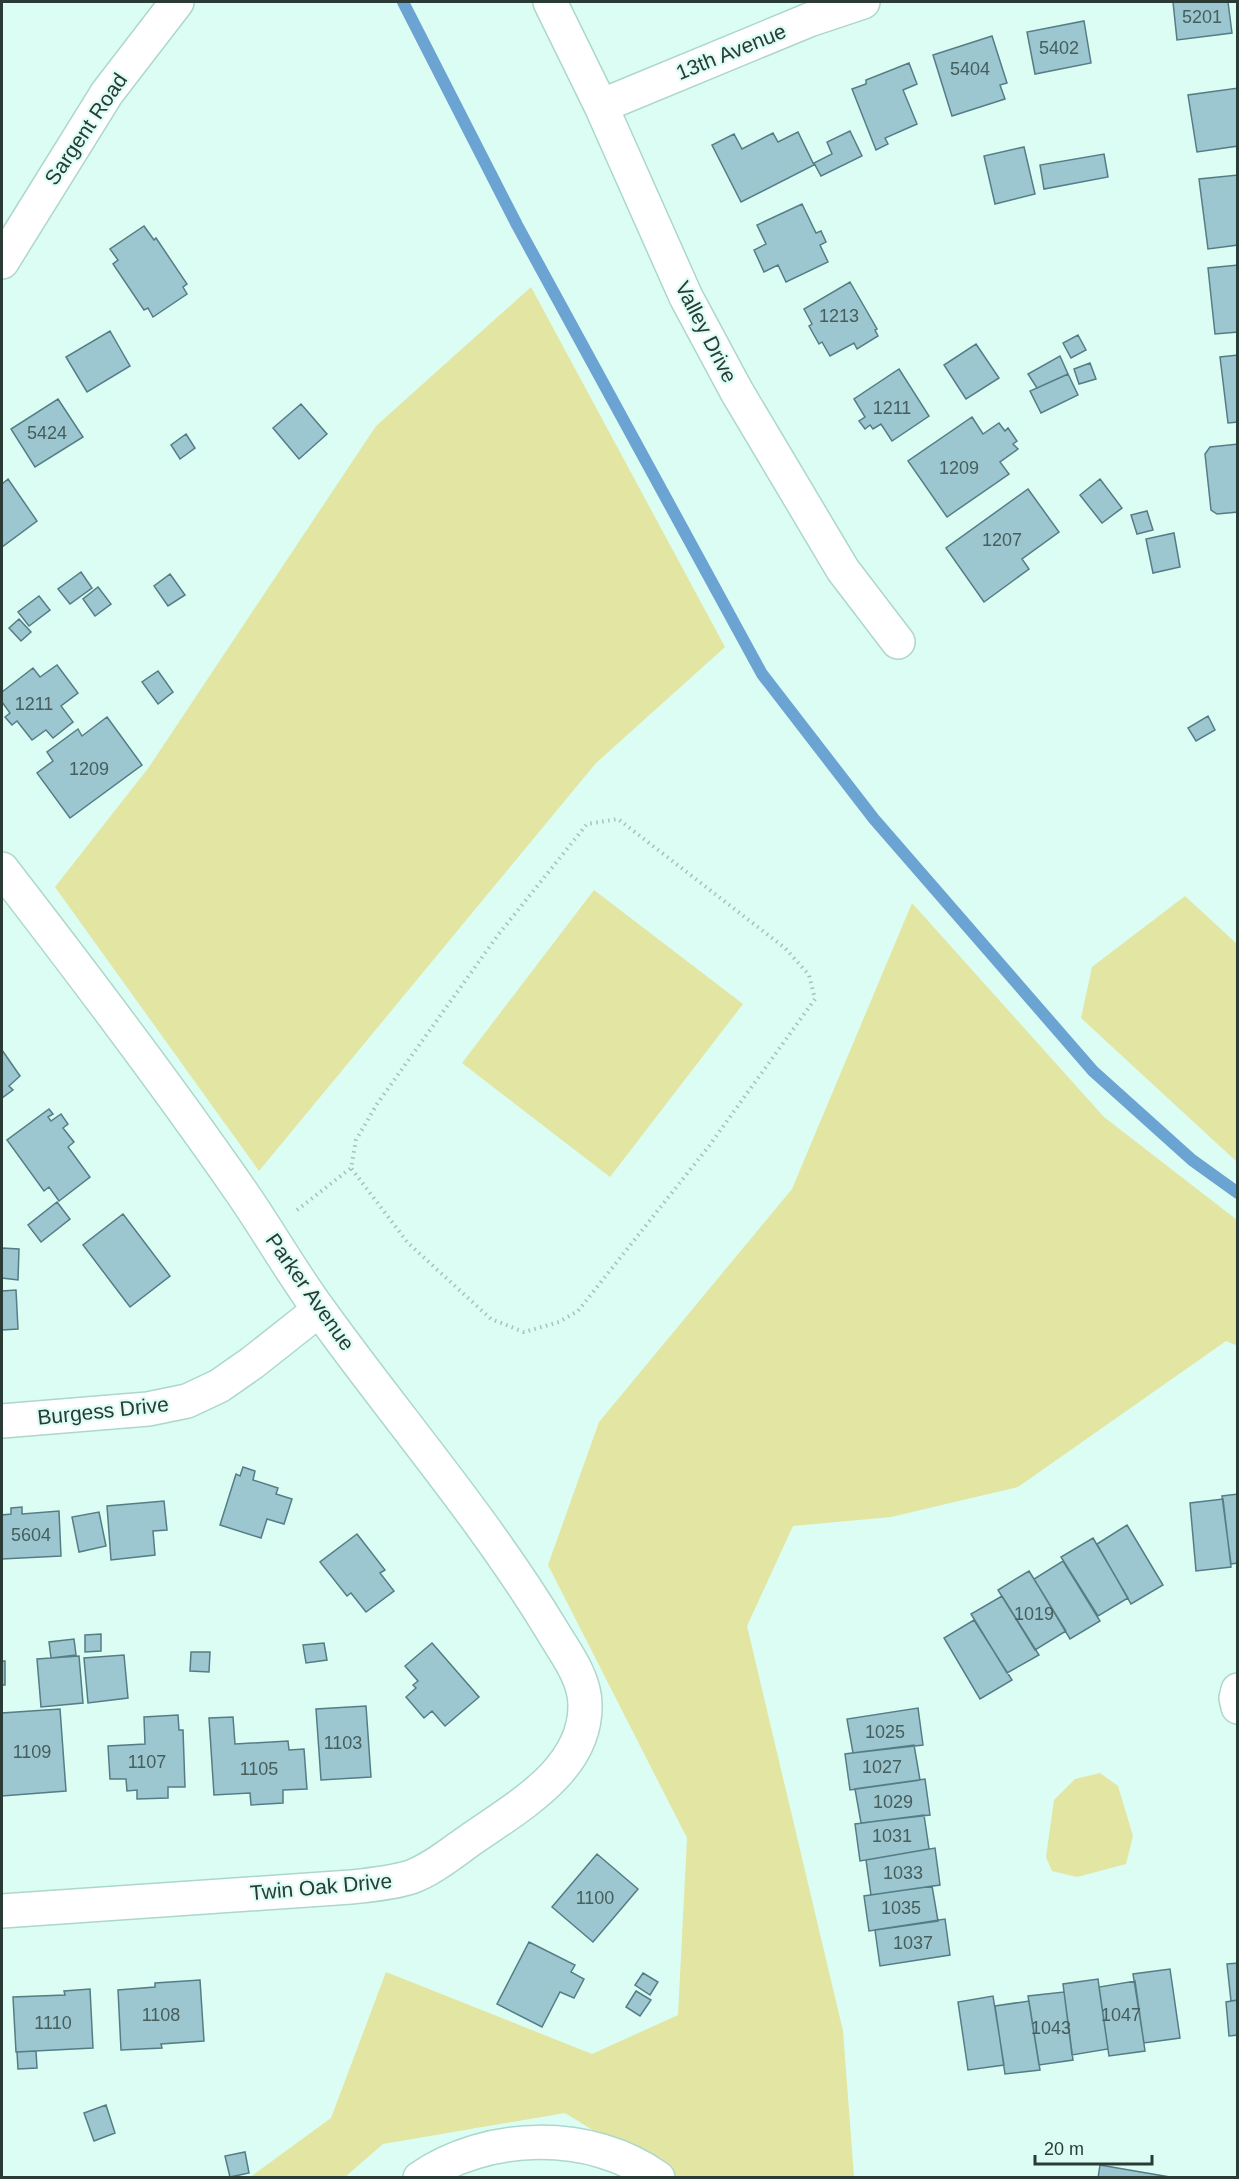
<svg xmlns="http://www.w3.org/2000/svg" width="1239" height="2179" font-family="Helvetica,sans-serif">
	<style>
		.green { fill: #e3e5a2 }
		.lines { fill: none; stroke-linecap: round; stroke-linejoin: round }
		.stream { stroke: #6ba3d2; stroke-width: 12 }
		.building { fill: #9cc7d0; stroke: #557d85; stroke-width: 1.5 }
		.minor-casing { stroke: #add7cc; stroke-width: 36 }
		.major-casing { stroke: #add7cc; stroke-width: 36 }
		.path { stroke: #a5c2ba; stroke-width: 4; stroke-dasharray: 1.5 4.5; stroke-linecap: butt }
		.minor { stroke: #fff; stroke-width: 33 }
		.major { stroke: #fff; stroke-width: 33 }
		.labels { text-anchor: middle; stroke-width: 4.5; stroke-linejoin: round; paint-order: stroke }
		.number-label { font-size: 18px; fill: #465e5c }
		.street-label { font-size: 21px; fill: #2a3b36; stroke: #dbfdf4 }
	</style>
	<rect width="100%" height="100%" fill="#dbfdf4"/>
	<!-- green -->
	<path class="green" d="M531,287L725,647L596,763L259,1171L55,887L149,767L376,426Z
		M594,890L743,1004L610,1177L462,1063Z
		M1185,896L1237,944V1162L1081,1018L1092,967Z
		M912,903L1104,1117L1237,1220L1238,1346L1226,1341L1018,1487L891,1517L793,1526L747,1626L843,2031L854,2177H669L565,2113L383,2144L345,2177L249,2178L331,2118L386,1972L592,2054L678,2015L687,1838L548,1565L599,1422L792,1189Z
		M1100,1773L1118,1786L1133,1836L1126,1864L1077,1877L1052,1871L1046,1857L1054,1800L1075,1779Z"/>
	<g class="lines">
		<!-- stream -->
		<path class="stream" d="M403,2L517,225L762,674L874,819L1093,1071L1192,1160L1238,1193"/>
	</g>
	<!-- building -->
	<path class="building" d="M1173,2H1228L1232,33L1177,40Z
		M1084,21L1091,63L1035,74L1027,32Z
		M992,36L1007,83L1000,85L1005,99L952,116L933,55Z
		M909,63L917,84L903,90L917,124L885,138L888,144L876,150L852,89L866,84V80Z
		M1238,88V146L1197,152L1188,95Z
		M850,131L862,156L821,176L814,163L832,154L827,142Z
		M798,132L814,165L741,202L712,145L734,134L742,149L773,133L778,142Z
		M1024,147L1035,194L995,204L984,156Z
		M1104,154L1108,177L1044,189L1040,165Z
		M1238,175V245L1208,249L1199,179Z
		M802,204L816,233L821,231L826,242L820,245L828,262L786,282L778,265L764,272L754,250L766,244L757,225Z
		M144,226L154,240L156,238L187,284L183,287L187,294L153,317L148,308L144,310L113,264L118,260L110,249Z
		M1238,265V332L1215,334L1208,268Z
		M850,282L877,329L875,330L878,336L857,349L854,343L830,356L822,342L819,344L809,326L812,324L804,309Z
		M110,331L130,366L87,392L66,357Z
		M1078,335L1086,350L1071,358L1063,343Z
		M976,344L999,378L966,399L944,365Z
		M1238,355V422L1228,423L1220,357Z
		M1060,356L1068,374L1037,388L1028,374Z
		M1090,363L1096,379L1079,384L1074,369Z
		M899,369L929,416L892,441L881,424L873,429L870,425L865,429L859,421L865,417L854,399Z
		M1068,374L1078,395L1041,413L1030,391Z
		M58,399L83,437L35,467L11,429Z
		M301,404L327,434L299,459L273,428Z
		M972,417L983,434L999,423L1005,431L1008,428L1017,441L1013,444L1018,449L1000,462L1009,474L947,517L908,461Z
		M186,434L195,448L180,459L171,445Z
		M1238,444V512L1217,514L1211,510L1205,454L1210,447Z
		M8,479L37,521L2,547V484Z
		M1100,479L1122,508L1102,523L1080,495Z
		M1028,489L1059,532L1022,559L1029,569L984,602L946,548Z
		M1147,511L1153,530L1137,534L1131,515Z
		M1174,533L1180,567L1153,573L1146,539Z
		M81,572L92,588L70,604L58,589Z
		M170,574L185,595L168,606L154,586Z
		M98,587L111,604L95,616L83,599Z
		M39,596L50,610L29,626L18,612Z
		M19,619L31,632L21,641L9,628Z
		M57,665L78,693L61,706L73,722L53,738L46,730L32,740L17,721L12,725L5,717L10,713L2,702V692L33,668L40,677Z
		M158,671L173,692L158,704L142,682Z
		M1208,716L1215,730L1196,741L1188,728Z
		M107,717L142,765L70,818L37,773L53,761L47,752L78,729L82,736Z
		M2,1050L20,1076L9,1086L13,1090L2,1098Z
		M49,1109L53,1114L48,1117L51,1121L61,1114L68,1124L63,1128L74,1142L68,1147L90,1177L59,1201L49,1187L44,1191L7,1140Z
		M57,1202L70,1219L41,1242L28,1225Z
		M123,1214L170,1276L130,1307L83,1245Z
		M2,1248L19,1249L18,1280L2,1278Z
		M16,1290L18,1329L2,1330V1291Z
		M243,1467L255,1471L253,1480L278,1488L276,1494L292,1499L284,1524L267,1519L261,1538L220,1525L236,1474L240,1476Z
		M1238,1494V1563L1231,1564L1222,1496Z
		M1223,1499L1231,1567L1196,1571L1190,1503Z
		M164,1501L167,1530L153,1531L155,1555L111,1560L107,1506Z
		M22,1507V1514L59,1511L61,1556L2,1559V1515L11,1514V1508Z
		M99,1512L106,1546L79,1552L72,1517Z
		M1127,1525L1163,1585L1131,1604L1097,1544Z
		M357,1534L385,1570L380,1573L394,1591L366,1612L351,1593L347,1596L320,1562Z
		M1093,1538L1128,1598L1098,1616L1061,1557Z
		M1063,1561L1100,1621L1070,1639L1034,1579Z
		M1029,1571L1066,1631L1035,1650L998,1590Z
		M1002,1596L1039,1655L1007,1673L971,1614Z
		M974,1620L1012,1680L980,1699L944,1638Z
		M101,1634V1651L85,1652V1635Z
		M74,1639L76,1655L51,1658L49,1642Z
		M324,1643L327,1660L306,1663L303,1645Z
		M432,1643L479,1697L445,1726L432,1711L424,1718L406,1697L416,1688L413,1685L418,1681L405,1666Z
		M191,1652H210L209,1672L190,1671Z
		M124,1655L128,1698L88,1703L84,1658Z
		M79,1656L83,1703L41,1707L37,1659Z
		M2,1661H5V1685H2Z
		M366,1706L371,1777L321,1780L316,1709Z
		M918,1708L923,1745L853,1753L847,1719Z
		M60,1709L66,1791L2,1796V1713Z
		M178,1715L179,1730H183L185,1787H168V1798L137,1799V1790L127,1791L126,1779H110L108,1746L145,1744L144,1717Z
		M233,1717L235,1744L288,1741L289,1750L304,1749L307,1789L283,1790V1803L251,1805L250,1793L214,1795L209,1718Z
		M914,1745L920,1780L850,1790L845,1754Z
		M925,1779L930,1815L861,1823L855,1789Z
		M924,1815L929,1849L860,1861L855,1824Z
		M935,1848L940,1885L871,1895L866,1860Z
		M597,1854L638,1889L593,1942L552,1907Z
		M932,1886L938,1921L869,1931L864,1896Z
		M945,1919L950,1955L880,1966L875,1930Z
		M529,1942L575,1965L571,1972L584,1979L574,1998L560,1992L542,2027L497,2004Z
		M1238,1963V2000L1231,2001L1227,1964Z
		M1170,1969L1180,2038L1144,2043L1133,1974Z
		M643,1973L658,1982L650,1995L635,1985Z
		M1098,1979L1108,2049L1072,2055L1063,1984Z
		M200,1980L204,2041L161,2044L162,2048L121,2050L118,1990L155,1987V1983Z
		M1135,1981L1145,2051L1109,2056L1099,1987Z
		M90,1989L93,2048L16,2052L13,1997L65,1995L64,1991Z
		M636,1991L651,2000L640,2016L626,2007Z
		M1064,1992L1073,2060L1039,2065L1028,1996Z
		M993,1996L1004,2065L968,2070L958,2002Z
		M1238,2000V2035L1229,2036L1226,2002Z
		M1029,2001L1040,2070L1005,2074L995,2006Z
		M36,2051L37,2068L18,2069L17,2052Z
		M106,2105L115,2133L94,2141L84,2113Z
		M245,2152L249,2173L230,2177L225,2156Z
		M1100,2165L1170,2177L1098,2178Z"/>
	<g class="lines">
		<!-- minor casing -->
		<g class="minor-casing">
			<path id="minor" d="M550,2L601,106L686,297L737,392L843,570L898,642
				M601,106L809,20L863,2
				M2,869C84,975 166,1083 242,1193C269,1232 292,1273 320,1311C397,1418 484,1518 553,1632C566,1654 585,1678 585,1705C586,1769 519,1806 473,1838C454,1851 433,1869 411,1877C392,1883 371,1885 351,1887L2,1911
				M2,1421L148,1409L187,1401L219,1386L252,1363L319,1310
				M1238,1690L1236,1698L1238,1707
				M420,2178C487,2132 590,2129 658,2178"/>
		</g>
		<!-- major casing -->
		<g class="major-casing">
			<path id="major" d="M2,262L107,93L177,2"/>
		</g>
		<!-- path -->
		<path class="path" d="M297,1210L351,1168L356,1140L377,1104L498,935L587,824L618,819L785,948L809,975L815,999L709,1146L578,1311L559,1322L524,1332L491,1319L408,1243L351,1168"/>
		<!-- minor -->
		<use href="#minor" class="minor"/>
		<!-- major -->
		<use href="#major" class="major"/>
	</g>
	<g class="labels">
		<!-- number labels -->
		<g class="number-label">
			<text x="1202" y="23">5201</text>
			<text x="1059" y="54">5402</text>
			<text x="970" y="75">5404</text>
			<text x="839" y="322">1213</text>
			<text x="892" y="414">1211</text>
			<text x="47" y="439">5424</text>
			<text x="959" y="474">1209</text>
			<text x="1002" y="546">1207</text>
			<text x="34" y="710">1211</text>
			<text x="89" y="775">1209</text>
			<text x="31" y="1541">5604</text>
			<text x="1034" y="1620">1019</text>
			<text x="885" y="1738">1025</text>
			<text x="343" y="1749">1103</text>
			<text x="32" y="1758">1109</text>
			<text x="147" y="1768">1107</text>
			<text x="882" y="1773">1027</text>
			<text x="259" y="1775">1105</text>
			<text x="893" y="1808">1029</text>
			<text x="892" y="1842">1031</text>
			<text x="903" y="1879">1033</text>
			<text x="595" y="1904">1100</text>
			<text x="901" y="1914">1035</text>
			<text x="913" y="1949">1037</text>
			<text x="161" y="2021">1108</text>
			<text x="1121" y="2021">1047</text>
			<text x="53" y="2029">1110</text>
			<text x="1051" y="2034">1043</text>
		</g>
		<!-- street labels -->
		<g class="street-label">
			<text transform="translate(731 52) rotate(-22)" y="7">13th Avenue</text>
			<text transform="translate(86 129) rotate(-56)" y="7">Sargent Road</text>
			<text transform="translate(706 332) rotate(63)" y="7">Valley Drive</text>
			<text transform="translate(310 1292) rotate(55)" y="7">Parker Avenue</text>
			<text transform="translate(103 1411) rotate(-6)" y="7">Burgess Drive</text>
			<text transform="translate(321 1887) rotate(-5)" y="7">Twin Oak Drive</text>
		</g>
	</g>
	<!-- border -->
	<rect width="1239" height="2179" fill="none" stroke="#2a3b36" stroke-width="6"/>
	<!-- scale -->
	<path d="M1035 2155v9h117v-9" fill="none" stroke="#2a3b36" stroke-width="3"/>
	<text x="1044" y="2155" font-size="18" fill="#2a3b36" stroke="#dbfdf4" stroke-width="4.5" paint-order="stroke">20 m</text>
</svg>
